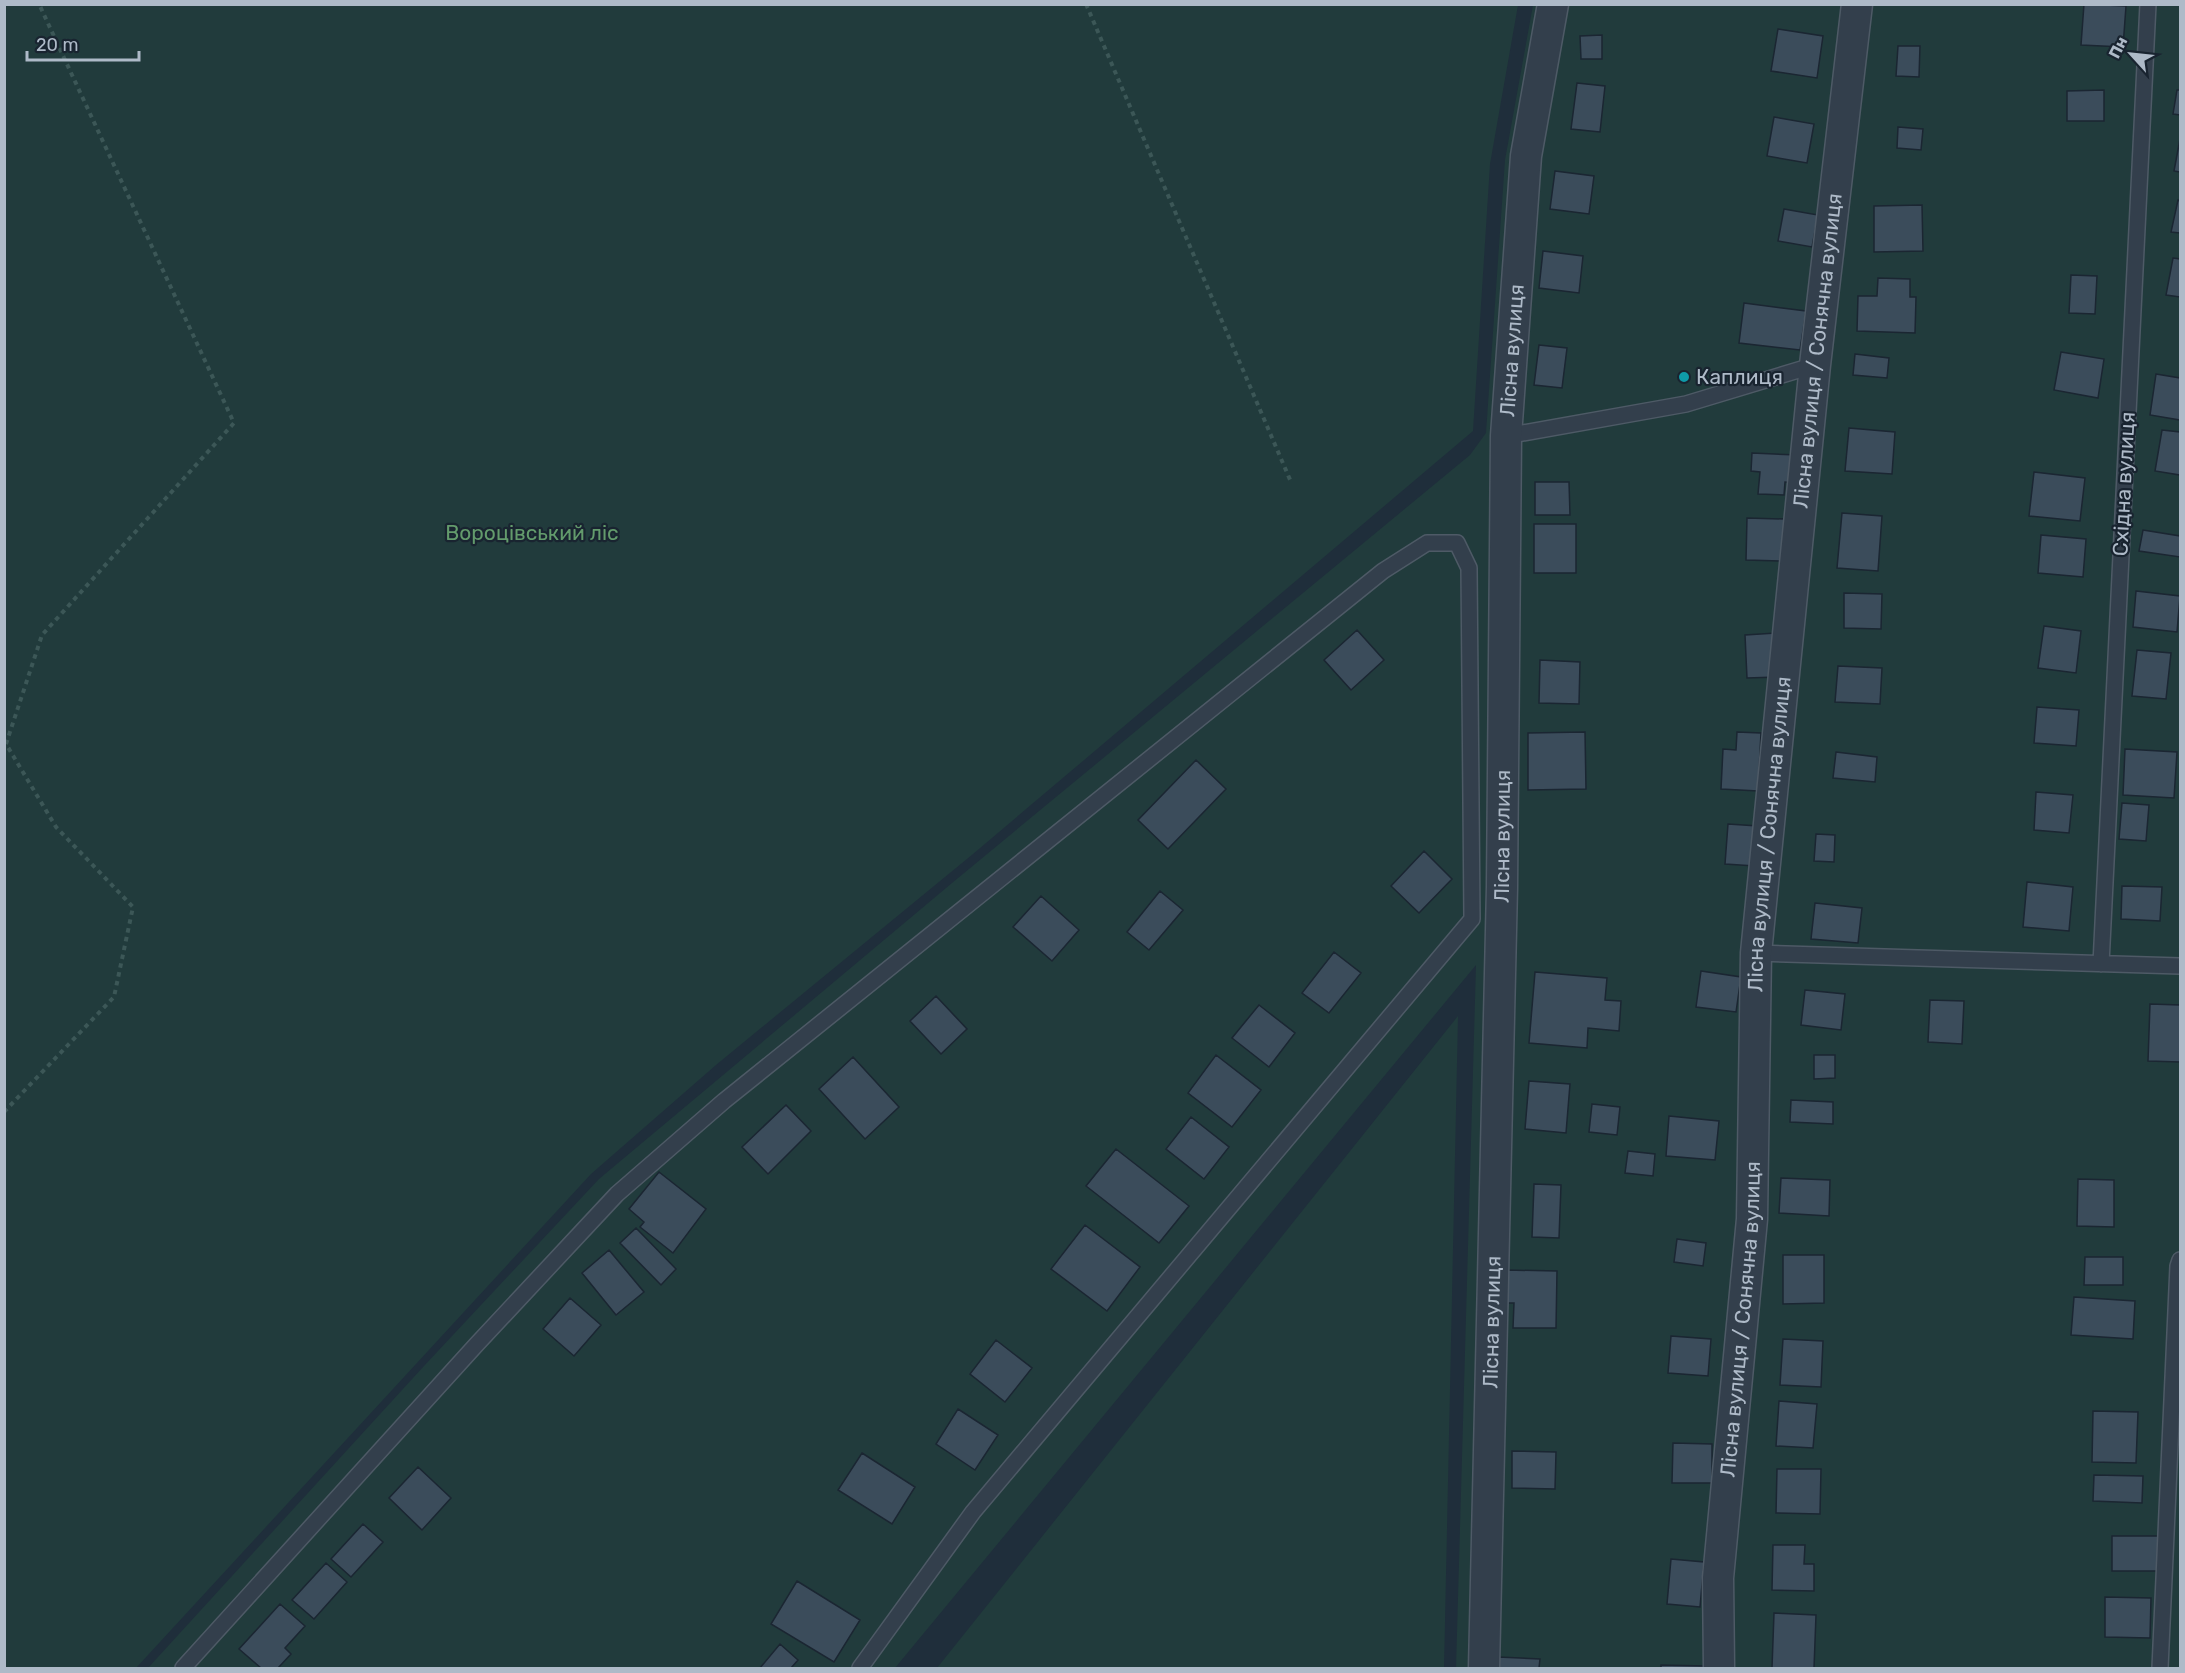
<svg xmlns="http://www.w3.org/2000/svg" width="2185" height="1673" font-family="Rubik,sans-serif">
	<style>
		.green { fill: #213b3c }
		.building { fill: #3b4c5b; stroke: #1b2632; stroke-width: 1.5 }
		.lines { fill: none; stroke-linecap: round; stroke-linejoin: round }
		.lane-casing { stroke: #4e5a66; stroke-width: 18 }
		.street-casing { stroke: #4e5a66; stroke-width: 33 }
		.path { stroke: #3c5757; stroke-width: 4; stroke-dasharray: 4.5 4.5; stroke-linecap: butt }
		.lane { stroke: #333f4c; stroke-width: 15 }
		.street { stroke: #333f4c; stroke-width: 30 }
		.culture-dot { fill: #0f9aa8; stroke: #192430; stroke-width: 2 }
		.labels { text-anchor: middle; stroke-width: 4.5; stroke-linejoin: round; paint-order: stroke }
		.street-label { font-size: 21px; fill: #aebac8; stroke: #192430 }
		.poi-label { font-size: 21px; fill: #aebac8; stroke: #192430; text-anchor: start }
		.park-label { font-size: 21px; fill: #639b6c; stroke: #192430 }
	</style>
	<rect width="100%" height="100%" fill="#1f2e3b"/>
	<!-- green -->
	<path class="green" d="M5,4L1518,5L1490,164L1473,431L973,854L716,1065L591,1174L136,1668H5Z
		M1533,5H2180V1668H1456L1476,965L895,1668H148L424,1366L599,1179L952,883L1470,455L1486,433L1505,160Z
		M1458,1016L1444,1668H937Z"/>
	<!-- building -->
	<path class="building" d="M2084,4L2126,6L2123,47L2081,45Z
		M1778,29L1823,36L1817,78L1771,71Z
		M1602,35V59H1581L1580,36Z
		M1898,46H1920L1919,77L1896,76Z
		M1577,83L1605,86L1600,132L1571,129Z
		M2104,90V121H2067V91Z
		M2177,90H2180V115L2173,114Z
		M1774,117L1814,124L1807,163L1767,156Z
		M1898,127L1923,129L1921,150L1897,148Z
		M2180,139V172L2174,171Z
		M1555,171L1594,176L1589,214L1550,209Z
		M2178,200L2180,201V233L2171,232Z
		M1922,205L1923,251L1874,252V206Z
		M1784,209L1818,215L1812,247L1778,241Z
		M1543,251L1583,256L1579,293L1539,288Z
		M2173,258L2180,259V297L2166,295Z
		M2071,275L2097,276L2095,314L2069,313Z
		M1878,278L1910,279V297H1916L1915,333L1857,331L1858,296H1877Z
		M1744,303L1806,311L1800,350L1739,343Z
		M1539,345L1567,348L1562,388L1534,385Z
		M2061,352L2104,359L2098,398L2054,390Z
		M1855,354L1889,358L1887,378L1853,375Z
		M2156,374L2180,378V420L2150,415Z
		M1849,428L1895,432L1892,474L1845,471Z
		M2162,430L2180,432V475L2155,471Z
		M1752,453L1797,455L1796,483L1785,482L1784,495L1758,494L1760,472L1751,471Z
		M2034,472L2085,478L2080,521L2029,516Z
		M1535,482H1569L1570,515H1535Z
		M1842,513L1882,516L1878,571L1837,568Z
		M1747,518L1784,519V561L1746,560Z
		M1534,524H1576V573H1534Z
		M2143,530L2180,536V557L2139,551Z
		M2041,535L2086,539L2083,577L2038,573Z
		M2136,591L2180,596L2177,632L2133,627Z
		M1844,593L1882,594L1881,629L1844,628Z
		M2044,626L2081,631L2076,673L2038,668Z
		M1357,630L1384,660L1351,690L1324,660Z
		M1776,633L1777,677L1747,678L1745,635Z
		M2137,650L2171,653L2166,699L2132,696Z
		M1540,660L1580,662L1579,704L1539,703Z
		M1838,666L1882,668L1880,704L1835,702Z
		M2037,707L2079,710L2076,746L2034,743Z
		M1585,732L1586,789L1528,790V733Z
		M1737,732L1761,733L1758,791L1721,789L1723,749L1736,750Z
		M2125,749L2177,752L2174,798L2123,795Z
		M1836,752L1877,757L1875,782L1833,778Z
		M1196,760L1226,789L1168,849L1138,820Z
		M2036,792L2073,795L2069,833L2034,830Z
		M2122,803L2149,805L2146,841L2119,839Z
		M1728,824L1758,826L1755,866L1725,864Z
		M1816,834L1835,835L1834,862L1814,861Z
		M1424,851L1452,879L1419,913L1391,886Z
		M2027,882L2073,887L2069,931L2023,927Z
		M2122,886L2162,887L2160,921L2121,919Z
		M1160,891L1183,910L1149,950L1127,932Z
		M1041,896L1079,930L1052,961L1013,927Z
		M1815,903L1862,908L1858,943L1811,939Z
		M1334,952L1361,973L1329,1013L1302,993Z
		M1701,971L1741,977L1736,1012L1696,1007Z
		M1535,972L1607,978L1605,1000L1621,1001L1619,1031L1588,1028L1587,1048L1529,1043Z
		M1805,990L1845,994L1841,1030L1801,1025Z
		M936,996L967,1029L941,1054L910,1021Z
		M1930,1000L1964,1001L1962,1044L1928,1042Z
		M2150,1004L2180,1005V1062L2148,1061Z
		M1259,1005L1295,1033L1269,1067L1232,1038Z
		M1216,1055L1261,1090L1232,1127L1188,1093Z
		M1814,1055H1835V1078L1814,1079Z
		M853,1057L899,1107L865,1139L819,1089Z
		M1529,1081L1570,1084L1566,1133L1525,1129Z
		M1791,1100L1833,1102V1124L1790,1122Z
		M1592,1104L1620,1107L1617,1135L1589,1132Z
		M786,1105L811,1131L768,1174L742,1147Z
		M1669,1116L1719,1121L1715,1160L1666,1156Z
		M1191,1117L1229,1147L1204,1179L1166,1149Z
		M1116,1149L1189,1206L1159,1243L1086,1186Z
		M1628,1151L1655,1154L1653,1176L1625,1173Z
		M659,1172L706,1209L673,1253L640,1227L644,1222L629,1209Z
		M1781,1178L1830,1180L1829,1216L1779,1213Z
		M2078,1179L2114,1180V1227L2077,1226Z
		M1534,1184L1561,1185L1559,1238L1532,1237Z
		M1085,1225L1140,1267L1107,1311L1051,1269Z
		M636,1228L676,1269L661,1285L620,1243Z
		M1677,1239L1706,1243L1703,1266L1674,1262Z
		M609,1250L644,1292L616,1315L582,1273Z
		M1783,1255H1824V1303L1783,1304Z
		M2085,1257H2123V1285H2084Z
		M1506,1270L1557,1271L1556,1328H1513L1514,1303H1505Z
		M2074,1297L2135,1301L2133,1339L2071,1335Z
		M570,1298L601,1325L574,1356L543,1329Z
		M1671,1336L1711,1339L1708,1376L1668,1373Z
		M1783,1339L1823,1341L1821,1387L1780,1385Z
		M996,1340L1032,1368L1005,1402L970,1374Z
		M1779,1401L1817,1404L1813,1448L1776,1446Z
		M958,1409L998,1435L975,1470L936,1444Z
		M2093,1411L2138,1412L2136,1463L2092,1462Z
		M1673,1443L1712,1444V1483H1672Z
		M1512,1451L1556,1452L1555,1489L1512,1488Z
		M862,1453L915,1487L892,1524L838,1490Z
		M418,1467L451,1498L422,1530L389,1498Z
		M1777,1469H1821L1820,1514L1776,1513Z
		M2094,1475L2143,1476L2142,1503L2093,1501Z
		M363,1524L383,1542L351,1577L331,1559Z
		M2112,1536H2163L2162,1571H2112Z
		M1773,1545H1805L1804,1564H1814V1591L1772,1590Z
		M1671,1559L1704,1562L1700,1607L1667,1604Z
		M326,1563L347,1582L314,1619L292,1600Z
		M797,1581L860,1620L834,1662L771,1624Z
		M2105,1597L2151,1598L2150,1638L2105,1637Z
		M280,1604L305,1626L285,1648L291,1654L278,1668H261L239,1649Z
		M1774,1613L1816,1615L1814,1668H1772Z
		M780,1644L798,1660L791,1668H760Z
		M1498,1657L1540,1659L1539,1668H1497Z
		M1661,1665L1704,1666V1668H1661Z"/>
	<g class="lines">
		<!-- lane casing -->
		<g class="lane-casing">
			<path id="lane" d="M1506,436L1686,404L1815,365
				M1756,953L2180,966
				M2101,964L2148,4
				M183,1668L476,1345L617,1194L724,1101L1383,571L1427,543H1457L1469,568L1472,919L973,1512L860,1668
				M2160,1668L2178,1266L2180,1260"/>
		</g>
		<!-- street casing -->
		<g class="street-casing">
			<g id="street">
				<path id="s1" d="M1484,1668L1502,887L1506,436L1526,156L1553,4"/>
				<path id="s2" d="M1719,1668L1718,1578L1752,1219L1756,953L1815,365L1857,4"/>
			</g>
		</g>
		<!-- path -->
		<path class="path" d="M1086,4L1291,482
			M4,1112L114,997L133,907L56,827L6,744L42,635L234,423L39,4"/>
		<!-- lane -->
		<use href="#lane" class="lane"/>
		<!-- street -->
		<use href="#street" class="street"/>
	</g>
	<!-- markers -->
	<circle class="culture-dot" cx="1684" cy="377" r="6"/>
	<g class="labels">
		<!-- street labels -->
		<g class="street-label">
			<text dy="7" stroke="none"><textPath href="#s1" startOffset="1318">Лісна вулиця</textPath></text>
			<text dy="7" stroke="none"><textPath href="#s2" startOffset="1322">Лісна вулиця / Сонячна вулиця</textPath></text>
			<text transform="translate(2124 484) rotate(-87)" y="7">Східна вулиця</text>
			<text dy="7" stroke="none"><textPath href="#s1" startOffset="832">Лісна вулиця</textPath></text>
			<text dy="7" stroke="none"><textPath href="#s2" startOffset="836">Лісна вулиця / Сонячна вулиця</textPath></text>
			<text dy="7" stroke="none"><textPath href="#s2" startOffset="350">Лісна вулиця / Сонячна вулиця</textPath></text>
			<text dy="7" stroke="none"><textPath href="#s1" startOffset="346">Лісна вулиця</textPath></text>
		</g>
		<!-- poi labels -->
		<g class="poi-label">
			<text x="1696" y="384">Каплиця</text>
		</g>
		<!-- park labels -->
		<g class="park-label">
			<text x="532" y="540">Вороцівський ліс</text>
		</g>
	</g>
	<!-- border -->
	<rect width="2185" height="1673" fill="none" stroke="#aebac8" stroke-width="12"/>
	<!-- north arrow -->
	<g transform="translate(2131 54) rotate(297)" stroke="#192430" stroke-width="4.5" paint-order="stroke">
	<path d="M0-4.5L10 22L0 15L-10 22Z" fill="#aebac8"/>
	<text y="-9" font-size="16" font-weight="bold" text-anchor="middle" fill="#aebac8">Пн</text>
	</g>
	<!-- scale -->
	<path d="M27 51v9h112v-9" fill="none" stroke="#aebac8" stroke-width="3"/>
	<text x="36" y="51" font-size="18" fill="#aebac8" stroke="#192430" stroke-width="4.5" paint-order="stroke">20 m</text>
</svg>
